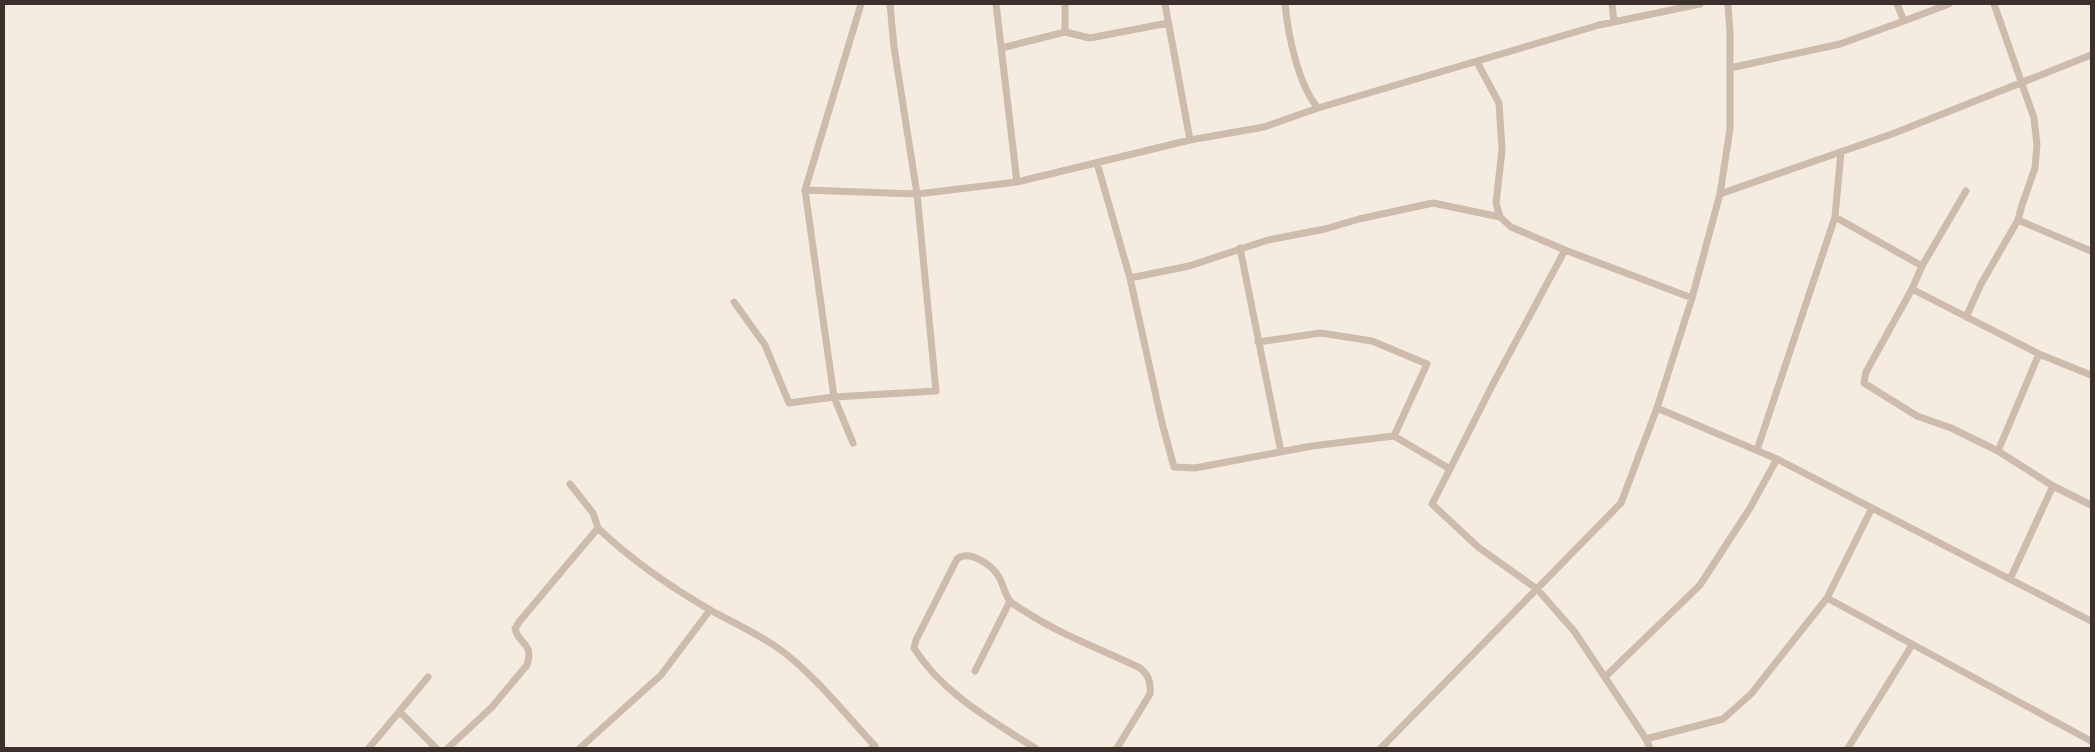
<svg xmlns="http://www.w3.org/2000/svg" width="2095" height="752" font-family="'Public Sans',sans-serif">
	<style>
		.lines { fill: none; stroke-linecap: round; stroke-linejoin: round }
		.street { stroke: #cdbbac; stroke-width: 7 }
	</style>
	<rect width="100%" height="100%" fill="#f4ebe1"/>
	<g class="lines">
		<!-- street -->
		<path class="street" d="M996,4L1017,182L1190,140L1264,127L1318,108
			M1065,4V32L1090,38L1168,23
			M1165,4L1190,140
			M1285,4C1288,34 1298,85 1318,108L1599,25L1700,4
			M1612,4L1614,22
			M1904,21L1949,4
			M1002,48L1065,32
			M1477,62L1499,103L1502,150L1496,203L1500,217L1511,227L1565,250L1692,298
			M1730,68L1840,44L1904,21L1897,4
			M1841,152L1835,217L1922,266L1912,289L2039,354L2091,375
			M1097,163L1130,278L1189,266L1268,240L1325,229L1359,219L1433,203L1500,217
			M805,190L917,194L1017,182
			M1720,194L1892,134L2091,55
			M2018,220L2091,251
			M1240,248L1281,452
			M1922,266L1966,191
			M1130,278L1162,423L1174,467L1195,468L1312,446L1394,436L1450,469L1432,504L1478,547L1537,589L1574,631L1646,739L1650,748
			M1912,289L1866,372L1864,383L1917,416L1951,428L1998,451L2053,486L2091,505
			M734,302L765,345L789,403L834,397L936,391L917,194L894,47L890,4
			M1966,317L1981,284L2018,220L2022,205L2035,168L2037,145L2034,118L1994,4
			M1258,342L1321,333L1372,341L1427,364L1394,436
			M1657,408L1777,459L2091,621
			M853,443L834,397L805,190L861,4
			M1757,450L1835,217
			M1998,451L2039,354
			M1450,469L1493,384L1565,250
			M570,484L593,513L598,528
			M2010,579L2053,486
			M1827,598L2091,741
			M975,671L1010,601
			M1605,677L1700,585L1750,508L1777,459
			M400,712L436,748
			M1646,739L1723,719L1751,694L1827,598L1872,508
			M369,748L428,677
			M448,748L492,707L527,665C534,643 520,646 515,629L519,622L598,528C630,559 674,589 712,611C734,623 758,634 778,648C812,672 846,715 875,746L872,748
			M580,748L661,675L710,610
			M1035,748C991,720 942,693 914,648L916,640L957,559C969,549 992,565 999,577C1003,584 1005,595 1010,601C1014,605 1021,609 1026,612C1061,635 1103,650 1140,668C1149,675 1151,683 1150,694L1117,748
			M1381,748L1621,503L1657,408L1692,298L1720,194L1730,129V33L1728,4
			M1848,748L1912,645"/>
	</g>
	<!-- border -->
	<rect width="2095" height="752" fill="none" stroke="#3b302b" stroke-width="10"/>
</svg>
